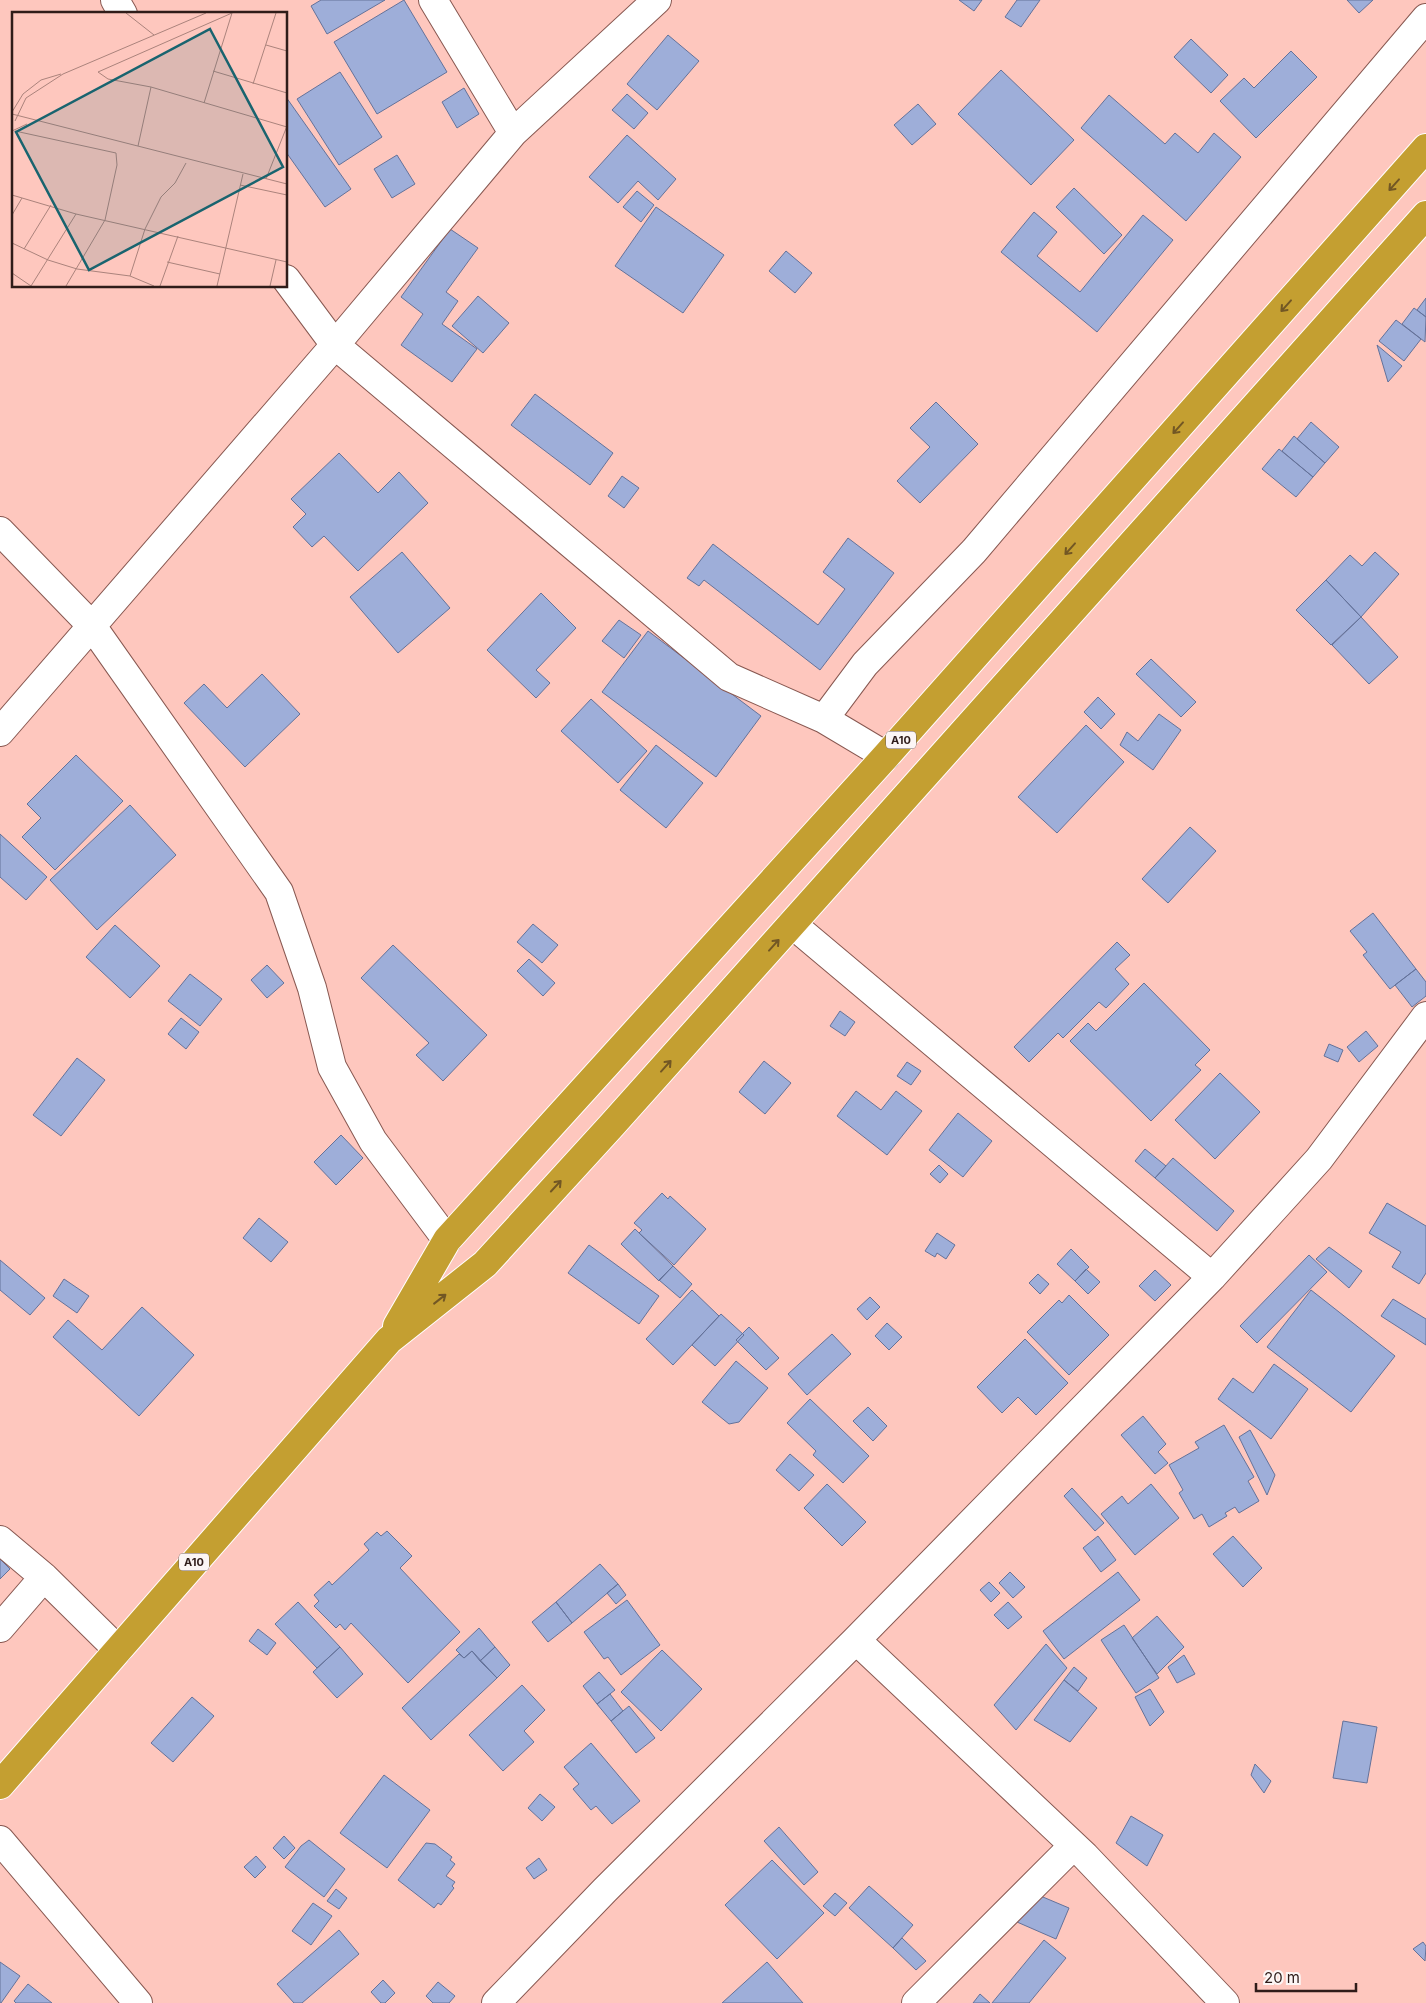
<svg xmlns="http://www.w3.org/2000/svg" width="1426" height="2003" font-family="Inter,sans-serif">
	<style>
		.building { fill: #9eaed9; stroke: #64729a }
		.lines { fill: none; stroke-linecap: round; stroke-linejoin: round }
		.minor-casing { stroke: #885851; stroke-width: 30 }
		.highway-casing { stroke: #fff; stroke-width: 30 }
		.minor { stroke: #fff; stroke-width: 28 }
		.highway { stroke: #c49f31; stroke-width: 28 }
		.oneway { stroke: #725724 }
		.labels { text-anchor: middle; stroke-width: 4; stroke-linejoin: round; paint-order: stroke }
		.shield { fill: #fcf6f5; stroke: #6c5d5b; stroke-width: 1 }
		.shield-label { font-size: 11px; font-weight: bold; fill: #2f1c19 }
		.inset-road { fill: none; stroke: #ab837c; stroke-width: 1 }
		.view { fill: #19646f; fill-opacity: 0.15; stroke: #19646f; stroke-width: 2.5 }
		.inset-edge { fill: none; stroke: #2f1c19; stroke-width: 2.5 }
	</style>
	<rect width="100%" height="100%" fill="#fec7be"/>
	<!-- building -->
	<path class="building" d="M321,0H385L327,34L311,6Z
		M404,0L447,72L377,114L334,42Z
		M959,0H982L974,11Z
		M1017,0H1040L1021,27L1005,17Z
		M1347,0H1373L1359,13Z
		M668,35L699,61L657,110L627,84Z
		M1191,39L1228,75L1211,93L1174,57Z
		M1291,51L1317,77L1256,138L1220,101L1244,78L1254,88Z
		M1001,70L1074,140L1031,185L958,114Z
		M340,72L382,137L339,165L297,99Z
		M464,88L479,114L457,128L442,102Z
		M627,94L648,113L634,129L612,110Z
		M1109,95L1165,144L1175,133L1198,153L1214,133L1241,157L1186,221L1081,128Z
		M286,97L351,189L325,207L286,152Z
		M918,104L936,124L912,145L894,125Z
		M627,135L676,179L658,200L638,181L618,203L589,177Z
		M397,155L415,184L392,198L374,169Z
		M1074,188L1122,235L1104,254L1056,207Z
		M637,191L654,205L641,222L623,207Z
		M656,207L724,255L683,313L615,266Z
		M1034,212L1057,232L1037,256L1080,292L1143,215L1173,240L1097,332L1001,252Z
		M450,229L478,248L446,292L458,301L442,324L477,349L452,382L401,345L423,314L401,297Z
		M786,251L812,273L795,293L769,271Z
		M478,296L509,323L483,353L452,326Z
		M1426,298V317L1417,310Z
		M1414,308L1426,317L1425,342L1402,324Z
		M1396,320L1421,339L1404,361L1379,341Z
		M1377,345L1402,366L1388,382Z
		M535,394L613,453L590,485L511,425Z
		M936,402L978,444L920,503L897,481L930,447L910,428Z
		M1311,422L1339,447L1325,463L1297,439Z
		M1294,436L1325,463L1313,477L1282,451Z
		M1279,449L1313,477L1296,497L1262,469Z
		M339,453L378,493L399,472L428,503L358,571L324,536L312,547L293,527L306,514L291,499Z
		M622,476L639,488L624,508L608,496Z
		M848,538L894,573L820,670L704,580L699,586L687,578L713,544L818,625L845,589L823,572Z
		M402,552L450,608L398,653L350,597Z
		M1375,552L1399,574L1361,617L1326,580L1350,555L1362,566Z
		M1326,580L1361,617L1331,645L1296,610Z
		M541,593L576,628L536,670L550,683L536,698L487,650Z
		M1361,617L1398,657L1369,684L1332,645Z
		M619,620L641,635L624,658L602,641Z
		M648,631L761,716L716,777L602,692Z
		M1151,659L1196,702L1181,717L1136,674Z
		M262,674L300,714L245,767L184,703L204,684L227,708Z
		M1098,697L1115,714L1101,729L1084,712Z
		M591,699L647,751L618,783L561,731Z
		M1159,714L1181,730L1153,770L1120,745L1127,732L1138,741Z
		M1086,725L1124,762L1057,833L1018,797Z
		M656,745L703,783L666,828L620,790Z
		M76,755L123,801L55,870L22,837L41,818L27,804Z
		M130,805L176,855L97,930L50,880Z
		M1190,827L1216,851L1168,903L1142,879Z
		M0,834L47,877L26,900L0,877Z
		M1373,913L1416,969L1390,989L1363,955L1367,952L1350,931Z
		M533,924L558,945L542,963L517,942Z
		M115,925L160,966L130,998L86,957Z
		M1117,942L1130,955L1115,969L1129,984L1106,1008L1099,1002L1063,1038L1058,1033L1029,1062L1014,1047Z
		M393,945L487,1035L443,1081L416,1055L429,1043L361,978Z
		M529,959L555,983L543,996L517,971Z
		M267,965L284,983L267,998L251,980Z
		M1416,969L1426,982V996L1412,1007L1395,985Z
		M190,974L222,999L200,1026L168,1001Z
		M1144,983L1210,1050L1195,1065L1201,1070L1151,1121L1070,1041L1088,1023L1096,1031Z
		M840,1011L855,1022L845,1036L830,1026Z
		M181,1018L199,1032L186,1049L168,1034Z
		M1366,1031L1378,1046L1359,1062L1347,1047Z
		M1329,1044L1343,1050L1338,1062L1324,1056Z
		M77,1058L105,1080L61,1136L33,1115Z
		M764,1061L791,1083L765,1114L739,1092Z
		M907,1062L921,1071L911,1085L897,1076Z
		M1220,1073L1260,1112L1215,1159L1175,1120Z
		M856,1091L881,1110L896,1091L922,1111L887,1155L837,1116Z
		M958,1113L992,1141L963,1177L929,1150Z
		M341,1135L363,1158L336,1185L314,1162Z
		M1145,1149L1166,1166L1155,1178L1135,1161Z
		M1173,1158L1234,1211L1217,1231L1155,1178Z
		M939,1165L948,1174L940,1183L930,1174Z
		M662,1193L668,1199L670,1196L706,1229L674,1265L639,1233L642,1230L634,1223Z
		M1387,1203L1426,1226V1273L1419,1284L1392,1267L1401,1252L1369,1233Z
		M259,1218L288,1242L271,1262L243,1238Z
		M635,1229L673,1266L659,1281L621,1244Z
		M937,1233L955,1245L946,1259L937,1253L935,1257L925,1251Z
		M589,1245L659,1296L639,1324L568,1273Z
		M1329,1247L1362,1271L1349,1288L1316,1259Z
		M1071,1249L1089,1267L1075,1281L1057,1264Z
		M1309,1255L1327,1272L1257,1343L1240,1326Z
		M0,1260L45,1298L30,1315L0,1290Z
		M673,1266L692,1284L680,1298L659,1280Z
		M1086,1269L1100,1282L1088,1294L1075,1281Z
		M1155,1270L1171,1285L1155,1301L1139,1286Z
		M1038,1274L1049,1284L1040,1294L1029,1283Z
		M64,1279L89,1296L77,1313L53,1296Z
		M692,1290L719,1316L673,1365L646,1339Z
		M1311,1290L1395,1356L1351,1412L1267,1347Z
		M1069,1295L1109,1335L1069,1375L1027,1332L1059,1300L1062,1303Z
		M870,1297L880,1307L867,1320L857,1309Z
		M1393,1299L1426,1319V1345L1381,1316Z
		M142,1307L194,1355L139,1416L53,1337L68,1320L102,1350Z
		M721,1314L744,1335L715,1366L692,1345Z
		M887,1323L902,1337L889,1350L875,1336Z
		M749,1327L779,1358L766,1370L736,1340Z
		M832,1334L851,1354L807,1395L788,1374Z
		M1025,1339L1068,1383L1036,1415L1018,1397L1002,1413L977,1387Z
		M736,1361L768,1388L739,1422L729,1424L702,1402Z
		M1274,1364L1308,1389L1271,1439L1218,1399L1233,1378L1253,1393Z
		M810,1399L869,1456L843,1483L813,1455L816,1451L787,1423Z
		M868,1407L887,1426L873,1441L853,1421Z
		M1143,1416L1166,1444L1158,1452L1168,1463L1155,1474L1121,1435Z
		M1224,1425L1254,1477L1248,1481L1259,1501L1239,1513L1235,1507L1225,1513L1227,1516L1209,1527L1202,1514L1194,1519L1179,1493L1183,1490L1169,1465L1199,1448L1195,1442Z
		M1250,1430L1275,1475L1267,1495L1239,1437Z
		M790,1454L814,1475L799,1491L776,1470Z
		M827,1484L866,1522L842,1546L804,1508Z
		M1151,1484L1179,1518L1135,1555L1101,1514L1122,1496L1128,1504Z
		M1072,1488L1104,1523L1095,1531L1064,1496Z
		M387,1531L412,1556L400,1568L460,1632L408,1683L351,1623L345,1630L340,1624L336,1628L314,1606L319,1601L314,1595L329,1581L332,1585L369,1550L364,1544L377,1532L381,1536Z
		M1098,1536L1116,1560L1101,1572L1083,1548Z
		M1233,1536L1262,1568L1243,1587L1213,1554Z
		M0,1559L10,1569L0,1579Z
		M600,1564L618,1584L572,1623L556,1602Z
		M1010,1572L1025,1587L1013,1598L999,1583Z
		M1118,1572L1140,1600L1064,1659L1043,1631Z
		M989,1582L1000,1593L991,1602L980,1590Z
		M618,1584L626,1595L616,1604L607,1593Z
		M627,1600L660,1645L621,1675L608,1657L604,1659L584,1632Z
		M298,1602L340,1647L317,1668L275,1624Z
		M556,1602L572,1623L548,1642L532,1622Z
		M1008,1602L1022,1617L1008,1629L994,1615Z
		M1157,1616L1184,1647L1157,1674L1132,1638Z
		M1124,1625L1159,1678L1136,1693L1101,1640Z
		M479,1628L495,1647L480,1661L472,1651L464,1658L456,1650Z
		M258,1629L276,1643L267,1655L249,1641Z
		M1046,1644L1067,1668L1016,1730L994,1705Z
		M340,1647L363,1674L337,1698L313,1672Z
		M495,1647L510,1665L497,1678L480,1661Z
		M662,1650L702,1689L661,1731L621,1692Z
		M472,1651L497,1678L431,1740L402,1708L459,1654L464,1658Z
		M1184,1655L1195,1674L1177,1683L1168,1667Z
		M1074,1667L1087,1678L1078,1691L1064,1680Z
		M599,1672L615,1690L597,1704L583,1686Z
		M1064,1680L1097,1708L1070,1742L1034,1720Z
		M522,1685L545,1710L524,1731L534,1742L503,1771L469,1735Z
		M1150,1689L1164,1712L1150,1726L1135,1697Z
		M610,1694L623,1711L611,1721L597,1704Z
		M192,1697L214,1716L173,1762L151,1743Z
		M629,1706L655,1738L636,1753L611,1721Z
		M1343,1721L1377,1727L1367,1783L1333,1778Z
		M591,1743L640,1801L612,1824L596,1806L591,1810L573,1789L579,1784L564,1767Z
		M1255,1764L1271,1781L1264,1793L1251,1775Z
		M384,1775L430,1810L387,1868L340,1833Z
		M540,1794L555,1807L542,1821L528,1808Z
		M1131,1816L1163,1835L1147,1866L1116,1843Z
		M779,1827L818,1872L804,1885L764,1841Z
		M284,1836L295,1848L284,1859L273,1848Z
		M309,1840L345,1869L324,1897L285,1867L301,1846Z
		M426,1843L435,1844L452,1857L450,1860L455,1864L446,1876L455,1882L452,1886L454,1888L441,1905L438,1903L434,1908L398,1880Z
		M256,1856L266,1867L255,1878L244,1867Z
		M539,1858L547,1870L534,1879L526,1868Z
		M772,1860L824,1913L777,1959L725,1905Z
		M869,1886L913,1925L893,1948L849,1908Z
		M336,1889L347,1898L339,1909L327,1901Z
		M1031,1892L1069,1908L1056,1939L1017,1922Z
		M835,1893L847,1903L835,1916L823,1906Z
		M313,1903L332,1916L311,1945L292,1931Z
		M339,1930L359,1954L302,2003H294L277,1984Z
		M902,1938L926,1961L916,1970L893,1948Z
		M1044,1940L1066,1958L1029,2003H992Z
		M1423,1942L1426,1946L1425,1961L1413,1949Z
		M0,1962L20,1976L1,2003H0Z
		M767,1962L803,2003H722Z
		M383,1980L395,1993L385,2003H381L371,1992Z
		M438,1982L455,1996L449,2003H433L426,1996Z
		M28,1984L52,2003H16L14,2001Z
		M980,1994L990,2003H973Z"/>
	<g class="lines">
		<!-- minor casing -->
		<g class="minor-casing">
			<path id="minor" d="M115,0L123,14
				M433,0L513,133
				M286,279L335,345L729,677L824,719L865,664L974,551L1426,18
				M0,531L92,626L279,892L312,988L332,1067L373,1141L447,1240
				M824,719L886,756
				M0,732L335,345L513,133L657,0
				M792,924L1212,1277
				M0,1540L44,1577L118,1650
				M0,1628L44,1577
				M856,1640L1085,1856L1225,2003
				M0,1840L138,2003
				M496,2003L605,1890L856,1640L1212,1277L1319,1159L1426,1016
				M916,2003L1073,1846"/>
		</g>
		<!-- highway casing -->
		<g class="highway-casing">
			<path id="highway" d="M397,1326L447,1240L886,756L1426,148
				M0,1785L389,1340L485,1264L612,1125L1426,215"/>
		</g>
		<!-- minor -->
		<use href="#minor" class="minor"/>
		<!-- highway -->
		<use href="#highway" class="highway"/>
	</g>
	<!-- one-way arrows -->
	<defs><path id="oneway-shaft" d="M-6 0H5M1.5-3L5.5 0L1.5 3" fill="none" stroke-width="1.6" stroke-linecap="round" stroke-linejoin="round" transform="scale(1.25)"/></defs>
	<g class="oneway">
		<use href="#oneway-shaft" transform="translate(1394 185) rotate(132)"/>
		<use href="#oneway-shaft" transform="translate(1286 306) rotate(132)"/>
		<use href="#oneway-shaft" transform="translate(1178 428) rotate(132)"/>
		<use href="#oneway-shaft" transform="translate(1070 549) rotate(132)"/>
		<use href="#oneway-shaft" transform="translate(774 945) rotate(-48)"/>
		<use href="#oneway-shaft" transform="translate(666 1066) rotate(-48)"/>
		<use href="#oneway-shaft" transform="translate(556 1186) rotate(-47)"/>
		<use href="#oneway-shaft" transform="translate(440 1299) rotate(-38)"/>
	</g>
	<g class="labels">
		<!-- shield labels -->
		<g class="shield">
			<rect x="886" y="731.5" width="30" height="17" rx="4"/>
			<rect x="179" y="1553.5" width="30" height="17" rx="4"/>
		</g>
		<g class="shield-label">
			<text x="901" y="744">A10</text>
			<text x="194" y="1566">A10</text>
		</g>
	</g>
	<!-- overview -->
	<g transform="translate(12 12)">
		<rect width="275" height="275" fill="#fec7be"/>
		<path class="inset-road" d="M114,1L142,23M220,1L86,60L96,67L139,75L275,115M254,33L275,39M201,59L275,81M241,72L264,1M192,91L220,1M0,100L11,82L29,68L49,62M0,102L275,172M3,109L14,86L51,62L194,1M0,119L15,112M3,119L104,141L105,153L93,208L54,274M126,134L139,75M254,167L275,114M228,173L275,183M0,183L64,202L275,250M0,203L10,186M0,231L36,248L65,257L118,264L142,274M12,237L39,193M155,250L208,262M0,261L19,274M118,264L133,217L149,185L163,171L174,151M19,274L64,202M148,274L166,224M205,274L231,162M258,274L264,248"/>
		<path class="view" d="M198,17L271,155L77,258L4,120Z"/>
		<rect width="275" height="275" class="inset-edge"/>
	</g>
	<!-- scale -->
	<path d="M1256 1983v8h100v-8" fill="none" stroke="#2f1c19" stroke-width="2.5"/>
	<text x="1264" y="1983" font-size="15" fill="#2f1c19" stroke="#fcf6f5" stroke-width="4" paint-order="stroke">20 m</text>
</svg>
